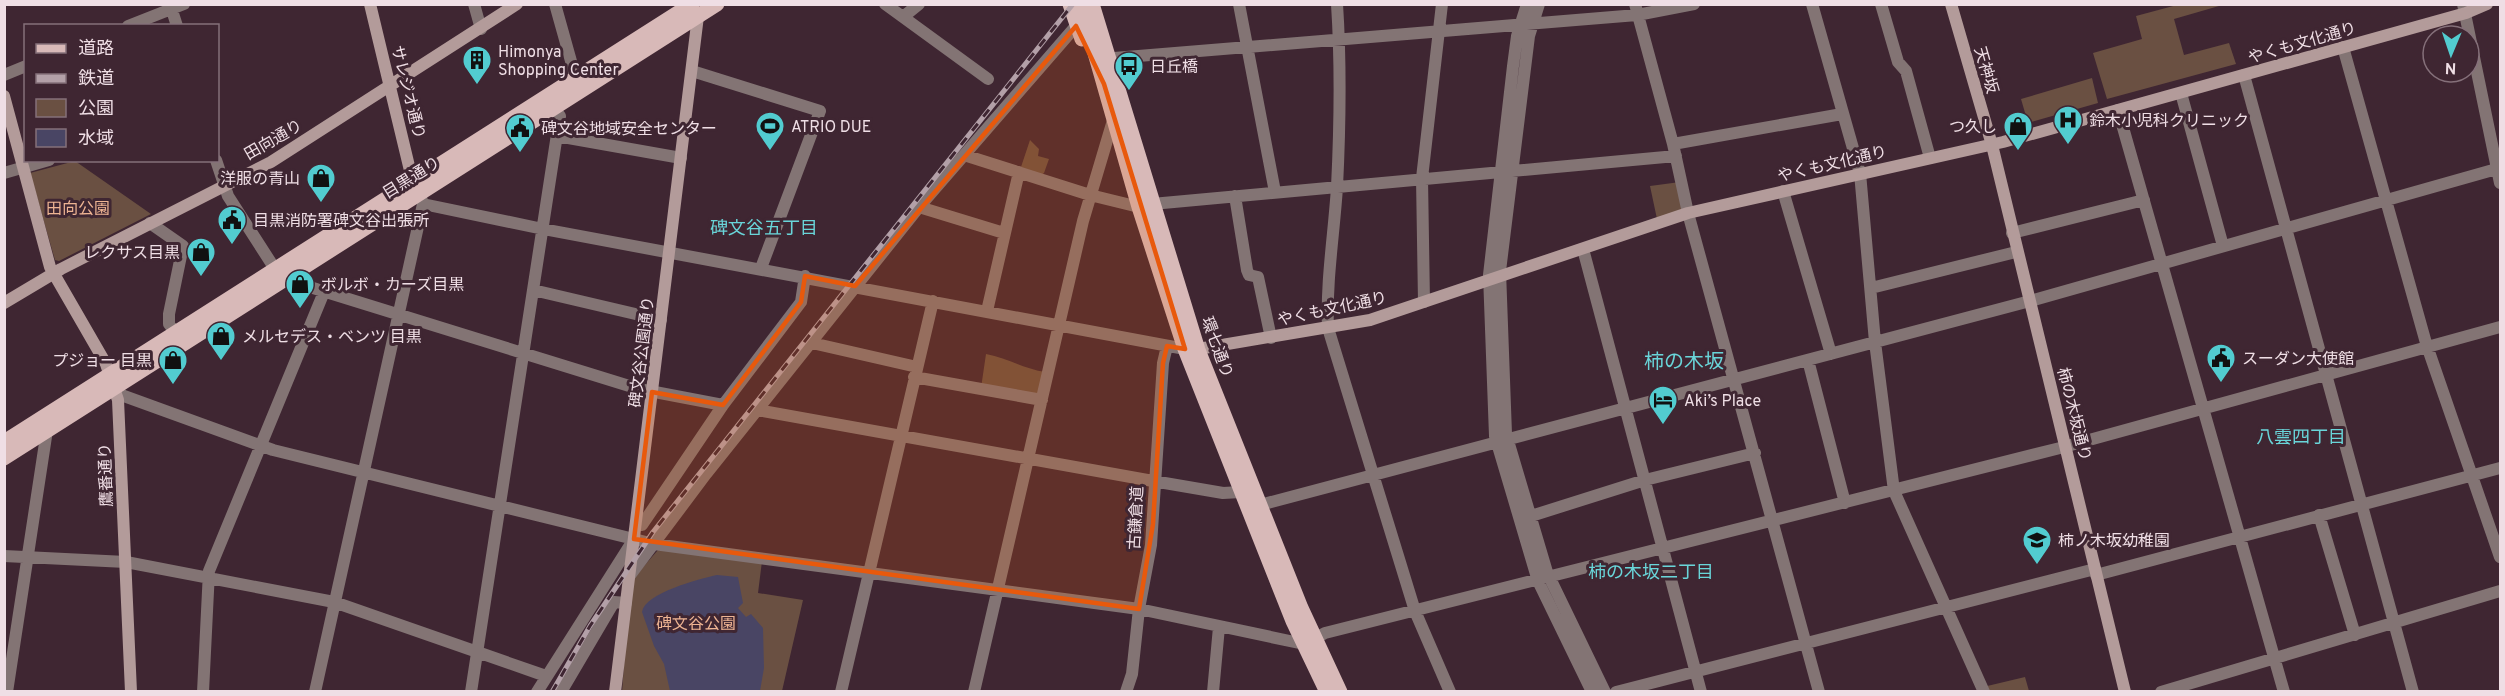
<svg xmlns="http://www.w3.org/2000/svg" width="2505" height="696" font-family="Overpass,'Noto Sans JP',sans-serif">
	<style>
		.green { fill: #6a5042 }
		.water { fill: #494564 }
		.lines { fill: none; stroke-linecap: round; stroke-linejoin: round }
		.street { stroke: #837474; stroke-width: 12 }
		.secondary { stroke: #b39b9a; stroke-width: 12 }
		.primary { stroke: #d8b9b8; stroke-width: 15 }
		.rail-casing { stroke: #b3a0a8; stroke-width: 5 }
		.rail { stroke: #3f2632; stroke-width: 3; stroke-dasharray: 9; stroke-linecap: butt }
		.marked { fill: #e8590c; fill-opacity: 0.2; stroke: #e8590c; stroke-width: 4.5; stroke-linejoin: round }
		.labels { text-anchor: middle; stroke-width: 6; stroke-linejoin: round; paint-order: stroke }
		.street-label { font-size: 16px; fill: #efdee5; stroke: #3f2632 }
		.poi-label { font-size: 16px; fill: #efdee5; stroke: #3f2632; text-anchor: start }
		.park-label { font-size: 16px; fill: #eeb493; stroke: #3f2632 }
		.neighbourhood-label { font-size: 18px; fill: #69d5d9; stroke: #3f2632 }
		.quarter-label { font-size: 20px; fill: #69d5d9; stroke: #3f2632 }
	</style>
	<rect width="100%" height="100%" fill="#3f2632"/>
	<!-- green -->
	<path class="green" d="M2177,5L2219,6L2174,19L2184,55L2229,43L2236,64L2107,99L2093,53L2142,39L2136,16Z
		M2092,78L2098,103L2028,123L2021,99Z
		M1030,140L1039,149L1038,156L1049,159L1044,173L1040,176L1020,170Z
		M75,161L151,214L59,261L55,260L30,173Z
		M1680,182L1686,210L1657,219L1650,186Z
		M986,354C1008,358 1024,369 1046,372L1040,397L981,388Z
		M658,550L762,561L758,593L803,600L782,691L622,692L630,582Z
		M2025,677L2029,691H1985L1983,687Z"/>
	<!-- water -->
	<path class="water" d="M717,575L738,577L743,603L738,608L746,617L751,614L763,628L764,668L760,691H670L664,664L654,646L642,612C645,593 699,579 717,575Z"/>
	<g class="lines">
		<!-- street -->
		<path class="street" d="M170,4L177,26
			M474,4L481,29
			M555,4L576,79
			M885,4L988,79
			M1239,4L1275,192
			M1337,4C1341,65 1340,127 1337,187C1334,234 1326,281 1328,328L1415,611L1450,692
			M1527,4L1517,36L1513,66L1489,275L1495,436L1538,581L1592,692
			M1539,4L1529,36L1500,271L1506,434L1547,572L1605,692
			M1635,4L1673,144L1688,213L1819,692
			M1812,4L1860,173L1875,342L1894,491L1984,692
			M1881,4L1898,62L1906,71L1930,158
			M2463,4L2500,183
			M903,17L919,4
			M128,26L184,4
			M2343,47L2426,343L2500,557
			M1114,58L1637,15L1694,4
			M692,71L820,111L761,268
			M4,75L26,66
			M2244,75L2413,692
			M2181,93L2223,246
			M2118,110L2284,692
			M557,136L681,158
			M1673,144L1842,114
			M964,155L1090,195L1139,207
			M216,160L228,196L275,269
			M4,173L49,160
			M1783,191L1831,354
			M1235,196L1247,270L1249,275L1258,277L1271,338
			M423,204L543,229L1185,349
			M1152,204L1676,156
			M919,207L1004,233
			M150,223L183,246L169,314V324L175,332
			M2012,233L2144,200
			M1583,249L1701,692
			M284,279L639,389L723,405
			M1871,288L2016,252
			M533,290L661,320
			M1424,302L1422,178L1442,4
			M987,311L1019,172
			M812,343L917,367
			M1808,360L1845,503
			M914,377L1042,400
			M113,388L124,396L273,450L654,544L1139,609L1304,644
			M757,410L1153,481L1223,493L1241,492
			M1260,505L2030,301L2500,168
			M2319,515L2355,635
			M1531,516L1645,480L1755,453
			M636,524L642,525L723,405L801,302L805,276
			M4,556L126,562L334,602L546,676
			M2096,575L2500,468
			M628,578L706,474L919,207L1076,26
			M1314,639L1325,633L2060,448L2500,327
			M7,692L47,430
			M203,692L209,571L324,292
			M315,692L423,204L421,198
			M471,692L558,128L560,116L554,108
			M537,692L634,539
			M561,692L614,602L626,603
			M841,692L933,301
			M974,692L1083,221L1114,117
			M1126,692L1132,674L1139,609L1151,545L1163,363L1167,346
			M1213,692L1219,627
			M1616,692L2095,569
			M2161,692L2500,591"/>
		<!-- secondary -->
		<path class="secondary" d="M370,4L414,187
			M1951,4L1992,145L2125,692
			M4,96L50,267L106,364L118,400L131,692
			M4,303L61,269L271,162L517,4
			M1192,350L1370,320L1688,213L2003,142L2466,13L2487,4
			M615,692L698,16"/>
		<!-- primary -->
		<path class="primary" d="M1070,4L1082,39
			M1081,4L1139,207L1185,349L1293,621L1327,692
			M1092,4L1198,350L1301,608L1340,692
			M4,442L692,4
			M4,458L717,4"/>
		<!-- rail casing -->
		<g class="rail-casing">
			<path id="rail" d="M552,692L590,626L653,532L1073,4"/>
		</g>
		<!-- rail -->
		<use href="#rail" class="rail"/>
	</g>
	<!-- marked area -->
	<path class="marked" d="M1076,26L1104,84L1185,349L1167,346L1163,363L1153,524L1139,609L634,539L652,392L723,405L801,302L805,276L855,286Z"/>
	<!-- icons -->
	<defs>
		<g id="building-pin" transform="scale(1.5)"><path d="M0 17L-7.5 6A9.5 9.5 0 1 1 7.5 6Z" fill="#52ccd0" stroke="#3f2632"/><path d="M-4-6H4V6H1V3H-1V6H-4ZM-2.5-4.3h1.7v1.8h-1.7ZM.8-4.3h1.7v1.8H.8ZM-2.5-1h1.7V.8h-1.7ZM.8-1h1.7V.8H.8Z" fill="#111"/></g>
		<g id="bus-pin" transform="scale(1.5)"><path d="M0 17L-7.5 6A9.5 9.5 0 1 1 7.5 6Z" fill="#52ccd0" stroke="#3f2632"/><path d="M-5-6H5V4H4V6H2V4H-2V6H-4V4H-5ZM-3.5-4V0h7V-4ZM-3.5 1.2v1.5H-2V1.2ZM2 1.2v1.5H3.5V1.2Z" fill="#111"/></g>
		<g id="hospital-pin" transform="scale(1.5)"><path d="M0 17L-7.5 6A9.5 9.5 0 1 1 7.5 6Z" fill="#52ccd0" stroke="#3f2632"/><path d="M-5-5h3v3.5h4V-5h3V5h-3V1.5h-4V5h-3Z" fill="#111"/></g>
		<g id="stadium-pin" transform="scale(1.5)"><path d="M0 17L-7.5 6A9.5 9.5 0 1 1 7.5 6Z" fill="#52ccd0" stroke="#3f2632"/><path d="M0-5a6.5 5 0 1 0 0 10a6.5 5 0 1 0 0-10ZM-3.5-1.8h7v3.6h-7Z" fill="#111"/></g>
		<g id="shop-pin" transform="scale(1.5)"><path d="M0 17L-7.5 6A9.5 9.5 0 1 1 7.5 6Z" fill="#52ccd0" stroke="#3f2632"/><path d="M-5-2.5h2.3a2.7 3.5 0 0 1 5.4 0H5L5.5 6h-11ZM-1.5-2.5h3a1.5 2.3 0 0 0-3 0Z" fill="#111"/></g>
		<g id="civic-pin" transform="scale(1.5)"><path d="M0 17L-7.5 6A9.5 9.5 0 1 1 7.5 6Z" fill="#52ccd0" stroke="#3f2632"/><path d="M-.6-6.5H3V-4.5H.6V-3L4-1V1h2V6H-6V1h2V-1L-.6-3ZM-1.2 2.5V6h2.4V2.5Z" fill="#111"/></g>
		<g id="hotel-pin" transform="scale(1.5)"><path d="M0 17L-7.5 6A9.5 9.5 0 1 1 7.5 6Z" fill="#52ccd0" stroke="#3f2632"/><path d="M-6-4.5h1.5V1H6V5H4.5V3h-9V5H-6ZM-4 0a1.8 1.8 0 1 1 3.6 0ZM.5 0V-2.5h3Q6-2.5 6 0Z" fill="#111"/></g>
		<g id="school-pin" transform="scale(1.5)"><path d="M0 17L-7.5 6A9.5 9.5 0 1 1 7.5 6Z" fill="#52ccd0" stroke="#3f2632"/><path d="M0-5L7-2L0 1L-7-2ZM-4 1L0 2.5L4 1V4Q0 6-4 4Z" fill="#111"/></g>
	</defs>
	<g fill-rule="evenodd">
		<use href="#building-pin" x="477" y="60"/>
		<use href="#bus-pin" x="1129" y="66"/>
		<use href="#hospital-pin" x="2068" y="120"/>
		<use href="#stadium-pin" x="770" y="126"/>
		<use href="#shop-pin" x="2018" y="126"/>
		<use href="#civic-pin" x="520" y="128"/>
		<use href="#shop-pin" x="321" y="178"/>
		<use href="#civic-pin" x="232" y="220"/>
		<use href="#shop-pin" x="201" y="252"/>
		<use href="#shop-pin" x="300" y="284"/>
		<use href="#shop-pin" x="221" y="336"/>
		<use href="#civic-pin" x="2221" y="358"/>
		<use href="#shop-pin" x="173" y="360"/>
		<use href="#hotel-pin" x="1663" y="400"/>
		<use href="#school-pin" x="2037" y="540"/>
	</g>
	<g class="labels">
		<!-- street labels -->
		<g class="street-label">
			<text transform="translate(2302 42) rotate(-16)" y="6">やくも文化通り</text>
			<text transform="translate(1987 70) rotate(74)" y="6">天神坂</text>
			<text transform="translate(409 92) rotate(76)" y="6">サレジオ通り</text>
			<text transform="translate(273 139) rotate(-30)" y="6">田向通り</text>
			<text transform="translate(1832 163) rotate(-13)" y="6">やくも文化通り</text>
			<text transform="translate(411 177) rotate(-32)" y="6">目黒通り</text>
			<text transform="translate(1332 308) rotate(-12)" y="6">やくも文化通り</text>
			<text transform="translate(1218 347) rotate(70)" y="6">環七通り</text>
			<text transform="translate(641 352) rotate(-83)" y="6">碑文谷公園通り</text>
			<text transform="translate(2075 414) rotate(76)" y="6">柿の木坂通り</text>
			<text transform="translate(105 475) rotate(-92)" y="6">鷹番通り</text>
			<text transform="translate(1135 518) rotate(-87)" y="6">古鎌倉道</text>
		</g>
		<!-- poi labels -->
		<g class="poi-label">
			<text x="498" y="57">Himonya<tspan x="498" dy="18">Shopping Center</tspan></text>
			<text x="1150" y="72">日丘橋</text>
			<text x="2089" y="126">鈴木小児科クリニック</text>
			<text x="791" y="132">ATRIO DUE</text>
			<text x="1997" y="132" text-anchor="end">つ久し</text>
			<text x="541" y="134">碑文谷地域安全センター</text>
			<text x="300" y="184" text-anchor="end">洋服の青山</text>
			<text x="253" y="226">目黒消防署碑文谷出張所</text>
			<text x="180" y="258" text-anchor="end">レクサス目黒</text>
			<text x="321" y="290">ボルボ・カーズ目黒</text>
			<text x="242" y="342">メルセデス・ベンツ 目黒</text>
			<text x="2242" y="364">スーダン大使館</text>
			<text x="152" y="366" text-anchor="end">プジョー 目黒</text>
			<text x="1684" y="406">Aki’s Place</text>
			<text x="2058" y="546">柿ノ木坂幼稚園</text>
		</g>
		<!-- park labels -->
		<g class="park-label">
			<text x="78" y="214">田向公園</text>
			<text x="696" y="629">碑文谷公園</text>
		</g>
		<!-- neighbourhood labels -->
		<g class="neighbourhood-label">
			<text x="764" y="234">碑文谷五丁目</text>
			<text x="2301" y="443">八雲四丁目</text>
			<text x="1651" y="578">柿の木坂二丁目</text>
		</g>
		<!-- quarter labels -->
		<g class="quarter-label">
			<text x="1684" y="368">柿の木坂</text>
		</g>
	</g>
	<!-- border -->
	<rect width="2505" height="696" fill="none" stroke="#efdee5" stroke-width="12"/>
	<!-- legend -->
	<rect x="24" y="24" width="195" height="138" fill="#3f2632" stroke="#85707a" stroke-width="1.5"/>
	<rect x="36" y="44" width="30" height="9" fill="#d8b9b8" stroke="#85707a" stroke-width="1.5"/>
	<text x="78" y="54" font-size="18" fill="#efdee5">道路</text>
	<rect x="36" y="74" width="30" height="9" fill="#b3a0a8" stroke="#85707a" stroke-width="1.5"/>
	<text x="78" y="84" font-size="18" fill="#efdee5">鉄道</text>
	<rect x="36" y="99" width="30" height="18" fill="#6a5042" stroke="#85707a" stroke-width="1.5"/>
	<text x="78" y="114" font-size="18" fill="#efdee5">公園</text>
	<rect x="36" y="129" width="30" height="18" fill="#494564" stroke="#85707a" stroke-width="1.5"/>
	<text x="78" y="144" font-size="18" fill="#efdee5">水域</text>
	<!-- north arrow -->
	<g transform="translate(2451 54) rotate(182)"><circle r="28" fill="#3f2632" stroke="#85707a" stroke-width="1.5"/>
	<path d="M0-4.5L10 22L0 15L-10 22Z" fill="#52ccd0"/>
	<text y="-9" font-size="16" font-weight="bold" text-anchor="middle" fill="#efdee5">N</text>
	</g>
</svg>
